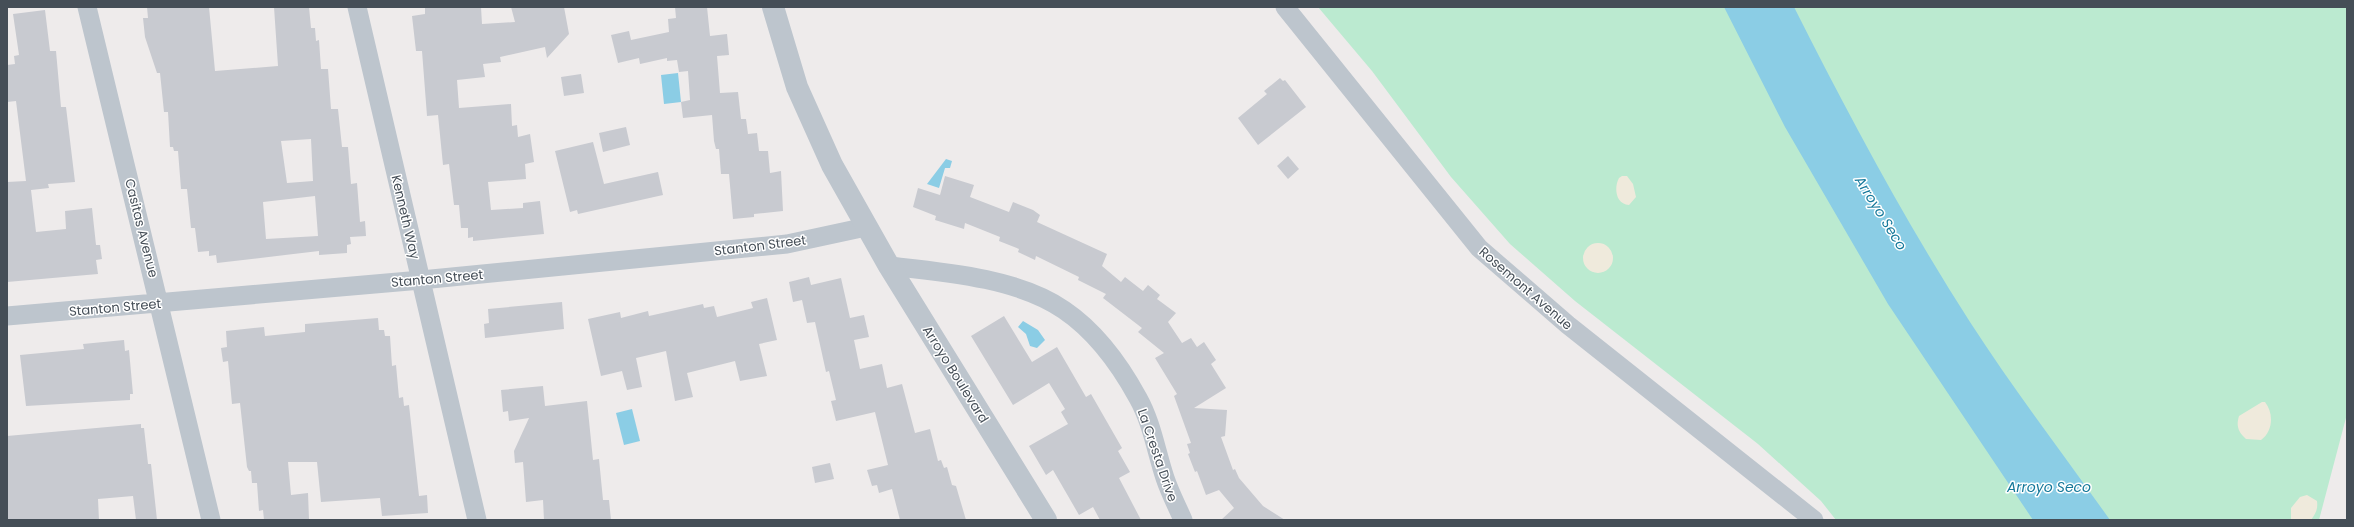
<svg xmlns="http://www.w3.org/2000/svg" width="2354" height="527" font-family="Poppins,sans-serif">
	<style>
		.green { fill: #bbead0 }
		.sand { fill: #efeadc }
		.water { fill: #8bcde5 }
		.building { fill: #c8cad0; fill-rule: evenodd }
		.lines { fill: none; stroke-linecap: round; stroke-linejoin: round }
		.minor { stroke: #bdc5cd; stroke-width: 19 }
		.tertiary { stroke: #bdc5cd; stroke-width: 22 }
		.labels { text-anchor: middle; stroke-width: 3; stroke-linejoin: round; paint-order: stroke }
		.street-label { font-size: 13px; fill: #454e57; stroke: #fff }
		.water-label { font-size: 14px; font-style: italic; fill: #15789a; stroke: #fff }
	</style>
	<rect width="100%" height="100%" fill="#eeebeb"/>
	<!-- green -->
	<path class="green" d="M1318,7H2347V414L2319,520H1836L1821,501L1758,444L1575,301L1510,244L1451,177L1372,71Z"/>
	<!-- sand -->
	<path class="sand" d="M1622,176H1627L1633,184L1636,197L1629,205C1615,204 1614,187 1619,178Z
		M1583 258a15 15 0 1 1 30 0a15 15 0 1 1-30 0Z
		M2262,402H2265C2274,413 2273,432 2261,440L2246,439C2238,432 2236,426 2239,416Z
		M2307,495L2317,501C2318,509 2316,513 2311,520H2291V508L2300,497Z"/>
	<!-- water -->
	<path class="water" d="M1724,7H1794C1848,114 1905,221 1970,322C2014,390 2063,454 2110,520H2033L1888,304L1785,127Z
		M678,73L681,102L664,104L661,75Z
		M946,159L952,161L950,168H945L939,188L927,184Z
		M1023,321L1038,330L1045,340L1037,348L1030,346L1026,334L1018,327Z
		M632,409L640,441L624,445L616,413Z"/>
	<!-- building -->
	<path class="building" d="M147,7H209L215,71L278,66L274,7H309L311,28H315L316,41L319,40L321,69H328L331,109H338L342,147H348L351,184L357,183L360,222L365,221L366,236L350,237L351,244L347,245V253L319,255V251L217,263L216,255L209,256V251L198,252L195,228H191L187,189H181L178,151H174L173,147H170L168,112H164L160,73H157L145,37L143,18H148ZM311,139L313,181L287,183L281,141ZM315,196L318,236L266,239L263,202Z
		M425,7H481L482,24L515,22L511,7H564L569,34L547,58L545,47L500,57L501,62L483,64L485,77L457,80L459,108L511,104L512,126L517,125L518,137L530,134L534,162L525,164L526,179L488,182L491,210L523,208V203L540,201L544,234L473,241V237L468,238V228H461L459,205H454L449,164L443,165L438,115L427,116L422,51H416L412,16L425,14Z
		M675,7H707L710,36L727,34L729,55L717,56L720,93L738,92L741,119H746L748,134L757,133L759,151H768L770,173L781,171L783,211L754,214V217L733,219L729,174H721L719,149H716L714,141L712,115L683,118L681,102L690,100L688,71L679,72L677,60L667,61V58L640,64L639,58L618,63L611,35L629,31L631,40L669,32L668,19L676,18Z
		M45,10L50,51H56L61,107H66L75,182L48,184L49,188L31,190L36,232L66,229L65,211L92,208L96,245H100L102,259L96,260L98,274L7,282V182L26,181L16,101L7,102V65L15,64L14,56L19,55L13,14Z
		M581,74L584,93L564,96L561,77Z
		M1280,78L1283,81L1285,80L1306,107L1258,145L1238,118L1267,94L1264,91Z
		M626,127L630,145L603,152L599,133Z
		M593,142L604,184L658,172L663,195L578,214L577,210L570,212L555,151Z
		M1288,156L1299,169L1288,179L1277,166Z
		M945,176L974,185L970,197L1009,212L1013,202L1033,210L1040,215L1037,222L1107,254L1102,266L1121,282L1125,277L1143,291L1148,285L1160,295L1157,299L1176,313L1168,322L1182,343L1191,338L1197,347L1204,342L1216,360L1211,364L1226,388L1194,408L1227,410L1225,436L1221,437L1233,470L1235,469L1239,478L1263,506L1285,520H1221L1234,508L1219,490L1206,495L1197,471L1195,472L1188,454L1190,453L1187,444L1191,443L1174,396L1177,394L1155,358L1164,353L1138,332L1142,328L1103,298L1106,294L1078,280L1079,277L1036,256L1035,260L1018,252L1019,249L999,241L1000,237L965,223L964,229L935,220L936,216L913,207L918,188L940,195Z
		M809,277L811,285L841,278L850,318L864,315L869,337L854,340L860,369L882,364L887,388L902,384L915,433L930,429L938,461L941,460L944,468L947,467L952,485L956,486L966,520H900L892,489L879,493L877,485L872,486L867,470L888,465L875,412L836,421L831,401L836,400L829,371L826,372L815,322L807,323L802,300L793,302L789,282Z
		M767,298L777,340L759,344L767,376L740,381L735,361L687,373L693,397L675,401L666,351L636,358L642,387L627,390L622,371L601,376L588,319L620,312L621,318L648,311L649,316L703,304L704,308L714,306L717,317L753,308L751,302Z
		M562,302L564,329L485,338L484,324L489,323L488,309Z
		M1004,316L1032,362L1057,347L1086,397L1091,394L1122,448L1118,451L1130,472L1119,478L1141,520H1100L1093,507L1079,515L1053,470L1046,475L1029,446L1068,424L1061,412L1065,409L1049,383L1013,405L971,336Z
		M378,318L379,330H384L385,336H390L392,366L396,365L399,398L403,397L404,406L409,405L419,496L427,495L428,513L382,516L380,498L321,502L317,462H288L291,495L308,493L309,519L264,520L263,510L259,511L257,483H252L251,471H249L247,467L240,403L232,404L228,361L223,362L221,348L227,347L226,331L264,327L265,336L305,332V324Z
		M124,340L125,351L129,350L133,394H130V400L26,406L20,355L84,349L83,344Z
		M543,386L545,406L587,401L593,460L599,459L603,500H609L611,520H544L543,500L526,502L523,462L515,463L514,451L529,418L509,421L508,411L503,412L501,390Z
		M141,424V428H144L148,464H151L157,520H136L133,496L98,499L99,520H7V436Z
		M830,463L834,479L815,483L812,467Z"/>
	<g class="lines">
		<!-- minor -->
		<path class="minor" d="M87,7L211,520
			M357,7L477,520
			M1285,7L1479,248L1568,325L1814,520
			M889,266C944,272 1018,278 1064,310C1095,331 1120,365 1138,398C1152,423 1156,451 1165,478C1170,493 1177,506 1183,520
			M7,316L421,280L787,244L866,227"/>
		<!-- tertiary -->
		<path class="tertiary" d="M773,7L797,87L832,165L889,266L1046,520"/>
	</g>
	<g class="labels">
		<!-- street labels -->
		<g class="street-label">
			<text transform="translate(406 217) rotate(77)" y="5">Kenneth Way</text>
			<text transform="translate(142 228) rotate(76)" y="5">Casitas Avenue</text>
			<text transform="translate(760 245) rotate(-7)" y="5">Stanton Street</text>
			<text transform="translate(437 278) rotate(-5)" y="5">Stanton Street</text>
			<text transform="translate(1526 288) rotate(41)" y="5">Rosemont Avenue</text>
			<text transform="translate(115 307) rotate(-5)" y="5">Stanton Street</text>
			<text transform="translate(956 374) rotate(58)" y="5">Arroyo Boulevard</text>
			<text transform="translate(1158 455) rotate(71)" y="5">La Cresta Drive</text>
		</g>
		<!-- water labels -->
		<g class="water-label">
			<text transform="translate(1881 213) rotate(58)" y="5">Arroyo Seco</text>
			<text x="2049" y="492">Arroyo Seco</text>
		</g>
	</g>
	<!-- border -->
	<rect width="2354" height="527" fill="none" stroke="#454e57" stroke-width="16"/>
</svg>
